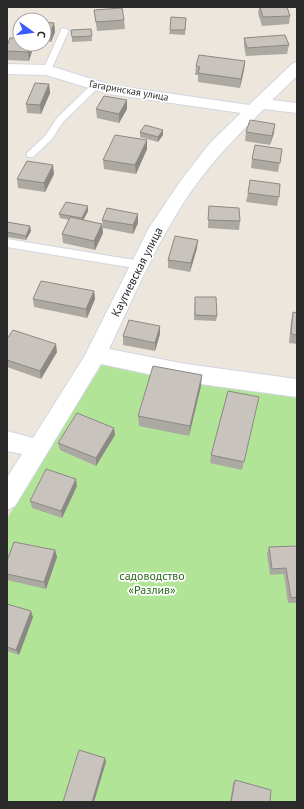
<svg xmlns="http://www.w3.org/2000/svg" width="304" height="809" font-family="'PT Sans',sans-serif">
	<style>
		.green { fill: #b2e498 }
		.lines { fill: none; stroke-linecap: round; stroke-linejoin: round }
		.service-casing { stroke: #d2d5e4; stroke-width: 2 }
		.minor-casing { stroke: #d2d5e4; stroke-width: 2 }
		.service { fill: #fff; fill-rule: evenodd }
		.minor { fill: #fff; fill-rule: evenodd }
		.wall { fill: #aca8a2 }
		.shaded-wall { fill: #8c8884 }
		.building { fill: #c8c3bc; stroke: #8c8884 }
		.labels { text-anchor: middle; stroke-width: 3.5; stroke-linejoin: round; paint-order: stroke }
		.far-street-label { font-size: 10px; fill: #2b2b2b; stroke: #fff }
		.street-label { font-size: 12px; fill: #2b2b2b; stroke: #fff }
		.park-label { font-size: 12px; fill: #296919; stroke: #fff }
	</style>
	<rect width="100%" height="100%" fill="#ede6dc"/>
	<!-- green -->
	<path class="green" d="M103,363L297,395V802H7V519L51,444Z"/>
	<g class="lines">
		<!-- service casing -->
		<g class="service-casing">
			<path id="service" d="M62,28L69,30L51,70L50,72H44L43,70Z
				M95,83L98,84V88L63,122L52,139L33,157H27V153L46,135L57,118L92,84Z
				M7,239L140,261L145,265L140,269L7,247Z"/>
		</g>
		<!-- minor casing -->
		<g class="minor-casing">
			<path id="minor" d="M297,62V76L272,100L297,103V113L264,109C239,134 215,158 195,186C159,236 135,294 109,349L186,364L297,379V397L186,382L101,364L15,506L7,510V478L22,454L7,451V431L33,438L84,357L149,228L182,179L210,143L241,113L109,94L46,75L7,74V64L47,65L111,85L249,105L292,64Z"/>
		</g>
		<!-- service -->
		<use href="#service" class="service"/>
		<!-- minor -->
		<use href="#minor" class="minor"/>
	</g>
	<!-- wall -->
	<path class="wall" d="M259,7H287L290,16L289,24L262,26L258,13Z
		M94,10L124,20L125,29L97,31Z
		M186,18L185,35L169,34L170,30Z
		M44,22L54,23L55,32L51,42L44,41Z
		M91,29L92,41L72,42V37Z
		M244,38L289,45L287,54L246,56L244,46Z
		M7,46L33,48L29,61L7,60Z
		M245,61L244,70L240,88L198,82V75H195L196,66Z
		M49,84L50,93L41,114L27,113L26,104Z
		M127,100V109L119,123L97,118L96,109Z
		M163,130V135L158,142L140,137V132Z
		M246,132L274,133L270,145L245,141Z
		M147,149L136,174L104,169L103,160Z
		M282,149L278,172L251,168L252,159Z
		M54,174L45,192L18,188L17,179Z
		M248,193L279,197L277,206L246,202Z
		M88,206V211L83,220L102,224L103,233L95,250L63,243L62,234L69,220L60,218L59,214Z
		M209,206L240,221L239,230L208,228Z
		M102,220L138,223L133,234L103,228Z
		M7,222L30,226L31,231L26,240L7,237Z
		M197,248L190,272L168,268V260Z
		M94,291L95,299L87,318L34,307L33,299Z
		M195,297L217,316L216,321L194,320Z
		M293,312L297,313V344L289,343L291,321Z
		M160,326V334L155,351L123,345V336Z
		M7,339L57,352L41,379L7,367Z
		M201,386L189,436L139,426L138,416Z
		M257,405L242,470L210,463L211,455Z
		M115,435L96,466L60,450L58,443Z
		M77,486L62,518L32,508L30,501Z
		M297,546V603H288L284,574L270,575L267,554L269,547Z
		M55,550L57,557L46,589L7,580V561Z
		M7,604L33,617L19,655L7,651Z
		M235,780L270,802H230L233,783Z"/>
	<!-- shaded-wall -->
	<path class="shaded-wall" d="M54,23L55,32L51,42L50,33Z
		M30,44H33V48L29,61L28,52Z
		M245,61L244,70L240,88L241,79Z
		M49,84L50,93L41,114L40,105Z
		M127,100V109L119,123V114Z
		M275,124L274,133L270,145L272,136Z
		M163,130V135L158,142V137Z
		M147,140V149L136,174L135,165Z
		M53,165L54,174L45,192L44,183Z
		M88,206V211L82,223V218Z
		M138,214V223L133,234V225Z
		M102,224L103,233L95,250L94,241Z
		M30,226L31,231L26,240V236Z
		M198,240L197,248L190,272L191,263Z
		M94,291L95,299L87,318L86,309Z
		M160,326V334L155,351V343Z
		M56,344L57,352L41,379L40,371Z
		M202,375L201,386L189,436L190,426Z
		M114,428L115,435L96,466V458Z
		M76,479L77,486L62,518L61,511Z
		M55,550L57,557L46,589L44,582Z
		M31,611L33,617L19,655L16,650Z
		M105,758L106,762L94,802H92Z"/>
	<!-- building -->
	<path class="building" d="M260,7H287L290,16L263,17Z
		M122,8L124,20L96,22L94,10Z
		M171,17L186,18L185,30H170Z
		M44,22L54,23L50,33L44,32Z
		M91,29L92,36L72,37L71,30Z
		M285,35L289,45L247,48L244,38Z
		M10,38H20V44H30L28,52L7,51V46Z
		M199,55L245,61L241,79L198,73L200,67L196,66Z
		M35,83L49,84L40,105L26,104Z
		M104,96L127,100L119,114L96,109Z
		M250,120L275,124L272,136L246,132Z
		M145,125L163,130L158,137L140,132Z
		M115,135L147,140L135,165L103,160Z
		M255,145L282,149L280,163L252,159Z
		M27,161L53,165L44,183L17,179Z
		M250,180L280,184L279,197L248,193Z
		M66,202L88,206L82,218L59,214Z
		M209,206L239,208L240,221L208,220Z
		M107,208L138,214L133,225L102,220Z
		M70,217L102,224L94,241L62,234Z
		M7,222L30,226L26,236L7,232Z
		M175,236L198,240L191,263L168,260Z
		M41,281L94,291L86,309L33,299Z
		M195,297H216L217,316L195,315Z
		M293,312L297,313V335L291,334Z
		M129,320L160,326L155,343L123,336Z
		M13,330L56,344L40,371L7,360V339Z
		M153,366L202,375L190,426L138,416Z
		M228,391L259,397L244,462L211,455Z
		M77,413L114,428L96,458L58,443Z
		M46,469L76,479L61,511L30,501Z
		M14,542L55,550L44,582L7,574V561Z
		M297,546V597L291,598L286,568L272,569L269,547Z
		M7,604L31,611L16,650L7,647Z
		M79,750L105,758L92,802H63Z
		M235,780L271,790L270,802H231Z"/>
	<g class="labels">
		<!-- far-street labels -->
		<g class="far-street-label">
			<text transform="translate(129 90) rotate(10)" y="4">Гагаринская улица</text>
		</g>
		<!-- street labels -->
		<g class="street-label">
			<text transform="translate(137 272) rotate(-63)" y="4">Каугиевская улица</text>
		</g>
		<!-- park labels -->
		<g class="park-label">
			<text x="152" y="580">садоводство<tspan x="152" dy="14">«Разлив»</tspan></text>
		</g>
	</g>
	<!-- border -->
	<rect width="304" height="809" fill="none" stroke="#2b2b2b" stroke-width="16"/>
	<!-- north arrow -->
	<g transform="translate(32 32) rotate(104)"><circle r="19" fill="#ffffff" stroke="#aaaaaa"/>
	<path d="M0-3L7 15L0 10L-7 15Z" fill="#395dfd"/>
	<text y="-6" font-size="11" font-weight="bold" text-anchor="middle" fill="#2b2b2b">С</text>
	</g>
</svg>
